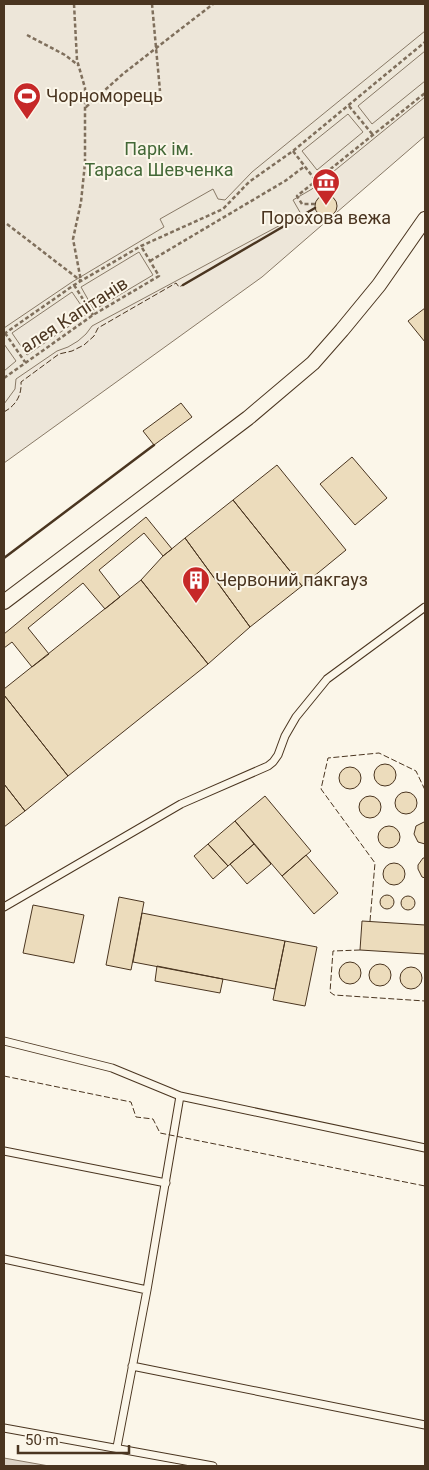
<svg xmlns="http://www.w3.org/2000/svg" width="429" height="1470" font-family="Roboto,sans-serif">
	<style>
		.green { fill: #ede6d9; stroke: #887966 }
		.parking { fill: #ede7d9; stroke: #887966; fill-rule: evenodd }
		.water { fill: #dcd4c6; stroke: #887966 }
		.building { fill: #ecdcbc; stroke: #4a3520 }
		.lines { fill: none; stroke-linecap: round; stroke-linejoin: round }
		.lane-casing { stroke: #4a3520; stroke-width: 9 }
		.street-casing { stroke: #4a3520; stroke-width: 16 }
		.path { stroke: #7f6f5c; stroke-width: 2.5; stroke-dasharray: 4 2.5; stroke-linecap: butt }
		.lane { stroke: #fbf6e9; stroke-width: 7 }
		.street { stroke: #fbf6e9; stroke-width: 14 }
		.fence { stroke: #4a3520; stroke-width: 1; stroke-dasharray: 6 2.5; stroke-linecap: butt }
		.wall { stroke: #4a3520; stroke-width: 2.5 }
		.labels { text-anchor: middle; stroke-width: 4; stroke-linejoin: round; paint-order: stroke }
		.poi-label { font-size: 18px; fill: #4a3520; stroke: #fbf6e9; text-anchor: start }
		.park-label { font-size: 18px; fill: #436837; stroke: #fbf6e9 }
		.street-label { font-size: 18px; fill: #4a3520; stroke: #fbf6e9 }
	</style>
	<rect width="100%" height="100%" fill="#fbf6e9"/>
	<!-- green -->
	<path class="green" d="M4,4H425V136L262,277L4,463Z"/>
	<!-- parking -->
	<path class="parking" d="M425,31V51L358,106L372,124L425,81V97L312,189L293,200L301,214L92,326L86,334L78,341L68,347L57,351L16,379L15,389L4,404V371L16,361L4,344V328L72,282L164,227L160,219L213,189L218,199L225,200L252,172ZM348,114L363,132L317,170L302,151ZM139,252L153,275L94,310L81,287ZM72,292L87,314L27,355L12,333Z"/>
	<!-- water -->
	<path class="water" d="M4,1458L49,1466H4Z"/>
	<!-- building -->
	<path class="building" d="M315 206a11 11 0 1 1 22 0a11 11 0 1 1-22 0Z
		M425,308V342L408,321Z
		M181,403L192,417L154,445L143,431Z
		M352,457L387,498L355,525L320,484Z
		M277,465L346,550L302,586L233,500Z
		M233,500L302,586L250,627L185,538Z
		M146,517L172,549L163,556L144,533L99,570L120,597L105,609L83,583L28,628L49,654L32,667L12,642L4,648V634Z
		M185,538L250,627L208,664L141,580L163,556Z
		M141,580L208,664L68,776L4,695V689Z
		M4,695L68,776L25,811L4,784Z
		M374 775a11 11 0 1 1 22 0a11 11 0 1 1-22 0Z
		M339 778a11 11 0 1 1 22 0a11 11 0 1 1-22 0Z
		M4,784L25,811L4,827Z
		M395 803a11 11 0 1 1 22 0a11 11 0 1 1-22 0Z
		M265,796L311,851L282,876L235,821Z
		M359 807a11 11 0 1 1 22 0a11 11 0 1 1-22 0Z
		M235,821L254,844L228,866L208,844Z
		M424,822H425V844L418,842L414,834L416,826Z
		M378 837a11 11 0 1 1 22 0a11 11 0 1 1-22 0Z
		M208,844L228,866L213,879L194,856Z
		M254,844L271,864L247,884L230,864Z
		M306,855L338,893L314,914L282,876Z
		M423,858H425V878L422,877L418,869V865Z
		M383 874a11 11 0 1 1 22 0a11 11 0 1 1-22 0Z
		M380 902a7 7 0 1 1 14 0a7 7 0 1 1-14 0Z
		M401 903a7 7 0 1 1 14 0a7 7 0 1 1-14 0Z
		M119,897L144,902L131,970L106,965Z
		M33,905L84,915L74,963L23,953Z
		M142,913L285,941L275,989L133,962Z
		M362,921L425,925V954L360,950Z
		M285,941L317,947L305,1006L273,1000Z
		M339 973a11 11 0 1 1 22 0a11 11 0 1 1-22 0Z
		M369 975a11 11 0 1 1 22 0a11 11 0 1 1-22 0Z
		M157,966L223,979L220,993L155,981Z
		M400 978a11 11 0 1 1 22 0a11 11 0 1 1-22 0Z"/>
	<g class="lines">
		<!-- lane casing -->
		<g class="lane-casing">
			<path id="lane" d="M4,907L181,804L268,766L273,762L278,755L285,736L296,717L327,679L425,607
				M4,1041L112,1068L180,1096L425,1148
				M4,1151L166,1183
				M4,1259L147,1290
				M132,1366L425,1425
				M4,1428L213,1466
				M117,1447L147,1290L180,1096"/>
		</g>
		<!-- street casing -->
		<g class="street-casing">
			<path id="street" d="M4,602L248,418L313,363L342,330L379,285L425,219"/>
		</g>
		<!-- path -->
		<path class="path" d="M74,4L77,60L85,88V163L81,202L73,239L81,281
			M152,4L160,91
			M27,35L65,55L78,65
			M349,106L373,135
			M86,107L124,73L213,4
			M293,151L316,181
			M315,204H302L297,196L425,93
			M7,224L81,281
			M150,261L285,181L305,166
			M74,285L93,315
			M5,333L25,362
			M4,334L74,285L141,246L223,209L249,182L293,151L425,42
			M4,378L93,315L159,276L141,246"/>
		<!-- lane -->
		<use href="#lane" class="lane"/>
		<!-- street -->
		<use href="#street" class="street"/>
		<!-- fence -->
		<path class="fence" d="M4,412C15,406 22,396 21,382L59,354L72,351L84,345L94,336L98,328L176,283L179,287L183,285
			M370,921L375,863L321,789L328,758L379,753L416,771L425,790
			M360,950L333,951L330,992L334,995L425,1001
			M4,1076L131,1102L136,1117L153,1119L160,1133L425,1186"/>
		<!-- wall -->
		<path class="wall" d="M183,285L315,208
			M4,558L154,445"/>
	</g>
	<!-- icons -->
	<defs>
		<g id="stadium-pin" transform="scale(1.4375)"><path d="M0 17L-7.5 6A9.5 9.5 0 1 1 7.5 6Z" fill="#c62828" stroke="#fbf6e9"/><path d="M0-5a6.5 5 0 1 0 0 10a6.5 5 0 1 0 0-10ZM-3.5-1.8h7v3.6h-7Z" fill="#fff"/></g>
		<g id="museum-pin" transform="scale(1.4375)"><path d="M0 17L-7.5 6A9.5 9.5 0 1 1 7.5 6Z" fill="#c62828" stroke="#fbf6e9"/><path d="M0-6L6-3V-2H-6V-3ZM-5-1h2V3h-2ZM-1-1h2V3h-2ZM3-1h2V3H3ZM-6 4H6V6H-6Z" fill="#fff"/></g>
		<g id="building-pin" transform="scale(1.4375)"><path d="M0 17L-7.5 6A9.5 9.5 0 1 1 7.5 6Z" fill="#c62828" stroke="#fbf6e9"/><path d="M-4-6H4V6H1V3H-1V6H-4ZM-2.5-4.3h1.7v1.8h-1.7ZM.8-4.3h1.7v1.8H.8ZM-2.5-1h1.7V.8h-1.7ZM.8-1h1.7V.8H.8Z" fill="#fff"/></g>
	</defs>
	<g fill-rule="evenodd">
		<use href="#stadium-pin" x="27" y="96"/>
		<use href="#museum-pin" x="326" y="182"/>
		<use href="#building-pin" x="196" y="580"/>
	</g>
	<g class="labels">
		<!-- poi labels -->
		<g class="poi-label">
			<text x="46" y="102">Чорноморець</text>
			<text x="326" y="224" text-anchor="middle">Порохова вежа</text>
			<text x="215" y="586">Червоний пакгауз</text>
		</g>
		<!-- park labels -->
		<g class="park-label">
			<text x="159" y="155">Парк ім.<tspan x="159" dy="21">Тараса Шевченка</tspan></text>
		</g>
		<!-- street labels -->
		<g class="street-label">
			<text transform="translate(74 315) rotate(-33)" y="6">алея Капітанів</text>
		</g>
	</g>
	<!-- border -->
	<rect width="429" height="1470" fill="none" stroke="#4a3520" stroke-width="10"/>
	<!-- scale -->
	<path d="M18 1445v8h111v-8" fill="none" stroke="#4a3520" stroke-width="2.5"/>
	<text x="25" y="1445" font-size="15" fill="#4a3520" stroke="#fbf6e9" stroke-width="4" paint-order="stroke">50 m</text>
</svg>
